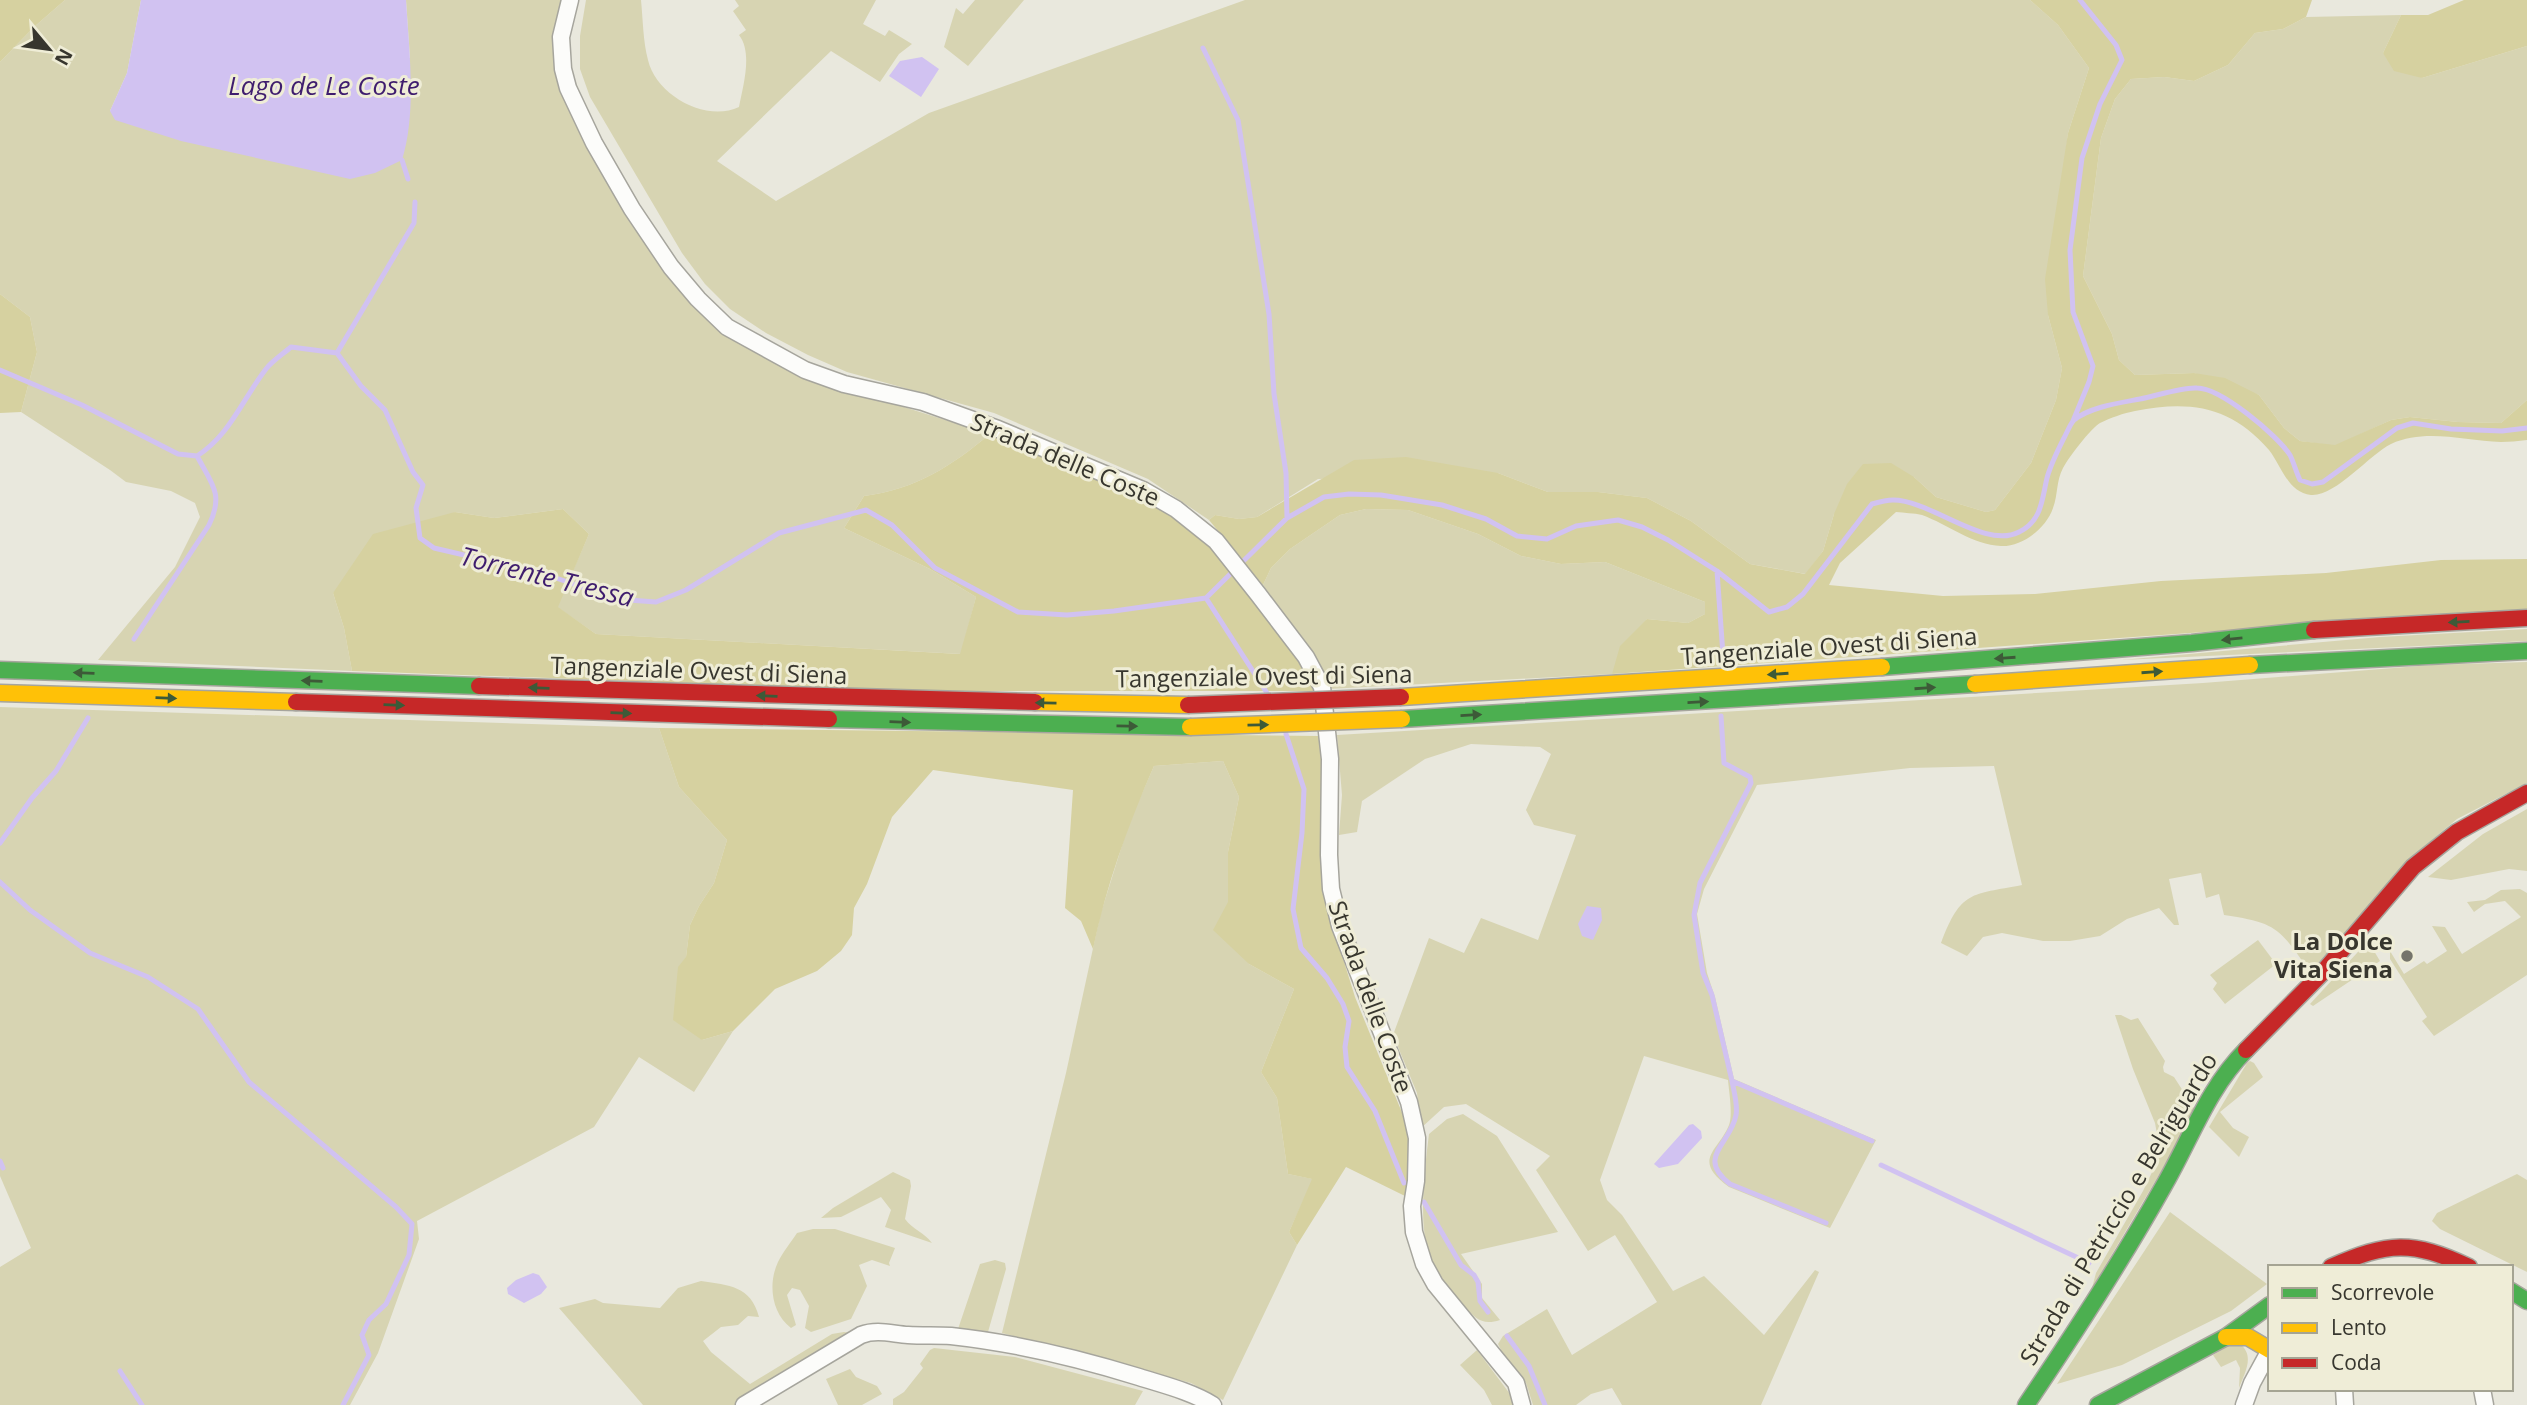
<svg xmlns="http://www.w3.org/2000/svg" width="2527" height="1405" font-family="'Open Sans',sans-serif">
	<style>
		.green { fill: #d7d4b2 }
		.forest { fill: #d6d1a0 }
		.water { fill: #d1c2f1 }
		.lines { fill: none; stroke-linecap: round; stroke-linejoin: round }
		.stream { stroke: #d1c2f1; stroke-width: 5 }
		.street-casing { stroke: #a6a59d; stroke-width: 19 }
		.fast-casing { stroke: #a6a59d; stroke-width: 19 }
		.slow-casing { stroke: #a6a59d; stroke-width: 19 }
		.jam-casing { stroke: #a6a59d; stroke-width: 19 }
		.street { stroke: #fcfcfa; stroke-width: 16 }
		.fast { stroke: #4caf50; stroke-width: 16 }
		.slow { stroke: #ffc107; stroke-width: 16 }
		.jam { stroke: #c62828; stroke-width: 16 }
		.slow-bridge-casing { stroke: #a6a59d; stroke-width: 19; stroke-linecap: butt }
		.jam-bridge-casing { stroke: #a6a59d; stroke-width: 19; stroke-linecap: butt }
		.slow-bridge { stroke: #ffc107; stroke-width: 16 }
		.jam-bridge { stroke: #c62828; stroke-width: 16 }
		.oneway { fill: #3d5a38 }
		.poi-dot { fill: #75746b; stroke: #efedd7; stroke-width: 2.5 }
		.labels { text-anchor: middle; stroke-width: 6; stroke-linejoin: round; paint-order: stroke }
		.street-label { font-size: 24px; fill: #37362e; stroke: #efedd7 }
		.poi-label { font-size: 24px; font-weight: bold; fill: #37362e; stroke: #efedd7; text-anchor: end }
		.water-label { font-size: 26px; font-style: italic; fill: #3f1d6e; stroke: #efedd7 }
	</style>
	<rect width="100%" height="100%" fill="#e9e8dd"/>
	<!-- green -->
	<path class="green" d="M65,0H141L127,73L110,111L410,58L406,0H563L557,39L559,73L571,113L627,213L710,319L752,350L802,375L990,434C950,467 916,489 864,496L844,528L930,569L976,597L961,654L596,634L557,607L589,534L563,509L494,518L455,512L333,593L344,628L352,671L98,660L175,567L200,517L195,503L171,491L126,482L110,470L21,412L37,352L30,317L0,294V62L34,27Z
		M586,0H641C643,20 643,41 648,60C656,95 706,123 739,107C743,86 753,53 739,35L746,30L733,11L739,6L735,0H876L863,24L885,36L889,30L912,44L899,54L880,82L831,51L717,161L776,201L929,113L1245,0H2030L2058,25L2089,68L2068,133L2048,315L2062,368L2056,400L2031,463L1995,510L1986,512L1936,497L1914,477L1834,514L1823,551L1806,574L1750,564L1691,521L1647,498L1598,492H1548L1498,473L1318,479L1257,517L1239,519L1215,515L1209,520L1148,479L994,413L847,372L808,355L766,333L730,309L705,284L682,253L590,97L580,69V36Z
		M975,0H1024L968,66L944,47L956,8L963,14Z
		M2401,15L2383,53L2422,78L2527,46V400L2501,423L2458,422L2410,417L2391,420L2335,446L2300,441L2284,428L2259,395L2194,373L2135,375L2119,360L2112,334L2083,276L2101,138L2115,99L2131,79L2164,77L2194,81L2228,65L2255,33L2283,29L2306,17Z
		M1366,509L1408,510L1478,534L1521,556L1561,564L1605,562L1705,602V614L1688,623L1647,619L1612,674L1328,689V680L1321,667L1263,585L1271,568L1290,549L1340,515Z
		M2527,629V641L2121,660L2380,637Z
		M2527,662V783L2457,819L2414,855L2310,972C2279,928 2278,923 2224,915L2219,894L2206,898L2201,873L2169,879L2179,925H2174L2159,908L2127,919L2100,936L2070,941H2043L2002,933L1983,937L1967,956L1941,943C1961,890 1971,895 2022,885L1994,766L1910,768L1757,785L1704,889L1697,914L1707,973L1715,997L1734,1079L1876,1140L1830,1228L1729,1187C1691,1159 1718,1152 1729,1125C1733,1114 1729,1092 1728,1080L1644,1056L1600,1180L1607,1200L1622,1215L1673,1291L1704,1276L1764,1335L1815,1270L1819,1272L1761,1405H1622L1612,1388L1591,1394L1576,1405H1533L1526,1383L1502,1352L1498,1344L1503,1336L1547,1309L1572,1355L1657,1302L1615,1235L1588,1251L1536,1170L1550,1156L1466,1104L1444,1107L1421,1128L1417,1093L1393,1035L1429,938L1464,953L1481,918L1538,940L1576,835L1534,825L1526,810L1551,754L1540,747L1471,744L1425,759L1362,801L1357,832L1339,835L1342,795L1337,735L2203,683L2432,665Z
		M0,707L659,728L679,787L727,840L714,883L699,906L690,925L686,957L702,1040L733,1031L694,1092L639,1057L594,1127L417,1221L419,1239L378,1353L350,1405H0V1267L31,1248L0,1176Z
		M1223,761L1239,797L1228,852V902L1249,964L1294,989L1261,1072L1277,1098L1288,1174L1313,1179L1289,1232L1297,1245L1223,1400L1191,1383L1002,1333L1066,1073L1100,916L1129,823L1154,766Z
		M2527,809V871L2509,869L2451,880L2428,877L2483,834Z
		M2520,889L2527,893V975L2434,1036L2422,1021L2427,1017L2390,959V951L2404,974L2424,961L2427,964L2447,951L2432,926L2445,927L2462,954L2521,917L2505,901L2485,904L2474,912L2467,902L2485,900L2501,890Z
		M2258,940L2276,964L2225,1004L2213,989L2217,983L2210,975Z
		M2368,941L2380,961L2313,1006L2310,1004Z
		M2115,1015H2121L2131,1020L2138,1018L2165,1061L2163,1067L2164,1072L2174,1077L2194,1108L2179,1141L2092,1288L2096,1273L2143,1191L2154,1168L2159,1145L2155,1123L2133,1069Z
		M2250,1061L2254,1063L2263,1077L2220,1112L2233,1128L2249,1137L2239,1157L2209,1127L2247,1063Z
		M1463,1114L1497,1136L1558,1232L1461,1254L1482,1284V1298L1500,1320C1482,1326 1475,1318 1464,1306C1449,1289 1432,1268 1427,1247C1419,1216 1425,1166 1429,1134L1447,1119Z
		M893,1172L910,1180L911,1186L905,1219C913,1230 924,1232 932,1243L885,1227L891,1210L881,1197L841,1217L821,1218L833,1208Z
		M2517,1174L2527,1180V1272L2440,1229L2432,1221L2437,1213Z
		M2170,1212L2267,1284L2231,1311L2122,1365L2057,1384Z
		M813,1229H835L895,1248L889,1263L890,1266L872,1260L859,1265L867,1286L851,1319L811,1332L805,1328L809,1306L800,1290L792,1288L787,1295L796,1325L791,1328C771,1313 768,1283 778,1262C783,1252 791,1242 797,1233Z
		M995,1260L1005,1263L1006,1269L988,1332L958,1329L980,1264Z
		M701,1281C729,1285 751,1286 759,1317L748,1316L738,1325L721,1327L703,1341L711,1352L750,1384L832,1334L844,1332L857,1334L736,1405H643L559,1308L595,1299L603,1303L660,1308L678,1288Z
		M2232,1344H2240C2255,1356 2245,1372 2239,1388L2240,1368L2236,1360L2221,1367L2213,1355Z
		M934,1348L1015,1357L1143,1391L1135,1405H893V1399L904,1392L923,1368L920,1364L930,1350Z
		M1477,1350L1510,1394L1514,1405H1492L1484,1390L1460,1365Z
		M850,1369L856,1377L877,1386L882,1394L862,1405H838L826,1379Z"/>
	<!-- forest -->
	<path class="forest" d="M0,0H65L34,27L0,62Z
		M2030,0H2312L2306,17L2283,29L2255,33L2228,65L2194,81L2164,77L2131,79L2115,99L2101,138L2083,276L2112,334L2119,360L2135,375L2194,373L2225,378L2259,395L2284,428L2300,441L2335,445L2391,420L2410,417L2458,422L2501,423L2527,400V440C2518,441 2509,442 2501,442C2464,441 2426,428 2391,444C2369,455 2335,497 2311,495C2288,493 2281,465 2269,450C2231,406 2190,400 2135,411C2124,413 2110,418 2100,423C2091,428 2068,458 2063,468C2056,481 2058,495 2053,508C2046,529 2021,547 2001,546C1973,545 1947,524 1922,515C1914,513 1904,513 1896,512L1840,563L1829,585L1943,596L2035,594L2161,581L2326,573L2441,560L2527,559V609L1612,674L1620,646L1647,619L1688,623L1705,614V602L1605,562L1561,564L1521,556L1478,534L1408,510L1366,509L1340,515L1290,549L1271,568L1263,585L1209,520L1215,515L1239,519L1257,517L1354,460L1406,457L1498,473L1548,492H1598L1647,498L1691,521L1750,564L1805,574L1823,551L1834,514L1847,484L1863,464L1891,463L1914,477L1936,497L1986,512L1995,510L2031,463L2056,400L2062,368L2048,315L2045,279L2068,133L2089,68L2058,25Z
		M2464,0H2527V46L2422,78L2394,71L2383,53L2401,15H2428Z
		M0,294L30,317L37,352L21,412L0,413Z
		M990,434C1066,465 1152,489 1212,547L1298,661L1314,691H910L352,671L344,628L333,593L373,534L455,512L494,518L563,509L589,534L558,607L596,634L960,654L976,597L930,569L844,528L864,496C916,489 950,467 990,434Z
		M659,728L1319,736L1323,781L1322,891L1355,997L1407,1125L1410,1171L1407,1197L1346,1167L1297,1245L1289,1232L1312,1179L1288,1174L1277,1098L1261,1072L1294,989L1249,964L1213,930L1228,902V852L1239,797L1223,761L1154,766C1128,825 1106,886 1093,949L1081,921L1065,908L1073,790L933,770L892,817L867,884L854,908L852,935L841,951L817,971L775,989L733,1031L702,1040L673,1020L678,967L686,957L690,925L699,906L714,883L727,840L679,787Z"/>
	<!-- water -->
	<path class="water" d="M141,0H406C409,50 417,112 402,160L375,173L350,179L181,141L115,120L110,111L127,73Z
		M922,57L939,69L921,97L889,76L900,61Z
		M1587,906L1601,908L1602,920L1593,940L1582,936L1578,924Z
		M1693,1124L1701,1131L1702,1138L1678,1164L1659,1168L1654,1164L1689,1125Z
		M533,1273L539,1275L547,1287L541,1294L524,1303L508,1294L507,1288L516,1280Z"/>
	<g class="lines">
		<!-- stream -->
		<path class="stream" d="M1203,48L1238,120L1269,314L1274,394L1286,473L1287,518
			M402,160L408,179
			M337,353L414,223L415,202
			M0,370L82,405L178,454L197,456C230,435 242,400 266,369C272,361 283,354 291,347L337,353L361,386L385,410L413,472L423,485L416,508L420,538L434,548L545,574L615,599L656,602L686,590L779,533L866,510L892,525L935,568L1018,612L1067,615L1114,611L1206,598L1287,518L1324,497L1349,494L1381,495L1442,505L1486,519L1517,536L1547,539L1576,526L1618,520L1642,527L1668,540L1717,571L1769,612L1787,607L1803,594L1872,504C1879,502 1887,500 1893,500C1931,500 1985,550 2019,532C2042,521 2042,499 2047,478C2051,463 2059,448 2066,434C2068,430 2071,423 2074,420C2090,407 2119,403 2140,399C2156,396 2181,387 2197,388C2221,388 2277,435 2290,455C2294,463 2296,472 2300,480L2312,484L2323,482L2397,428L2413,423L2451,429L2502,431L2527,428
			M2073,421L2089,382L2093,366L2073,312L2070,250L2082,158L2100,104L2122,60L2116,45L2080,0
			M1717,571L1723,655
			M1206,598L1267,693
			M134,639L209,525C224,494 212,484 197,456
			M1721,716L1724,763L1750,777L1751,783L1700,883L1694,915L1703,973L1712,995L1732,1081L1872,1141
			M1286,734L1304,789L1302,833L1293,909L1301,948L1327,978L1343,1004L1349,1021L1345,1047L1347,1067L1375,1111L1404,1183
			M0,843L32,798L56,771L88,718
			M0,882L30,910L90,953L148,977L198,1009L249,1082L396,1207L412,1224L409,1255L386,1304L369,1320L362,1335L369,1355L343,1405
			M1732,1081C1734,1092 1738,1105 1736,1115C1731,1144 1695,1157 1730,1184L1826,1223
			M0,1161L3,1168
			M1881,1165L2089,1263
			M1424,1202L1461,1265L1474,1275L1478,1282L1480,1301L1488,1312
			M1507,1336L1529,1366L1545,1405
			M120,1371L142,1405"/>
		<!-- street casing -->
		<g class="street-casing">
			<path id="street" d="M570,0L561,37L563,69L568,88L594,143L632,209L671,267L698,299L727,327L805,370L844,384L923,402L998,429L1143,490L1176,509L1216,541L1258,594L1306,657L1322,687L1330,759L1329,855L1331,889L1340,926L1409,1102L1417,1138L1416,1181L1412,1206L1414,1232L1424,1264L1435,1284L1516,1383L1522,1405
				M2344,1389L2345,1405
				M2482,1389L2485,1405
				M744,1405L861,1335C877,1329 892,1334 908,1335C923,1336 937,1335 951,1336C1015,1343 1078,1358 1139,1377C1164,1385 1190,1391 1213,1405
				M2244,1405L2252,1383L2270,1350"/>
		</g>
		<!-- fast casing -->
		<g class="fast-casing">
			<path id="fast" d="M2250,665L2527,651
				M1882,667L2192,643L2314,630
				M0,670L479,686
				M829,719L1190,727
				M1402,719L1975,684
				M2511,1291L2527,1301
				M2026,1405C2074,1334 2121,1262 2163,1187C2190,1141 2207,1089 2246,1050
				M2098,1405L2226,1337L2270,1305"/>
		</g>
		<!-- slow casing -->
		<g class="slow-casing">
			<path id="slow" d="M1975,684L2250,665
				M0,693L296,702
				M1401,697L1882,667
				M1035,702L1188,705
				M2226,1337H2248L2270,1350"/>
		</g>
		<!-- jam casing -->
		<g class="jam-casing">
			<path id="jam" d="M2314,630L2527,618
				M479,686L1035,702
				M296,702L829,719
				M2246,1050L2323,972L2413,867L2457,832L2527,793
				M2331,1267C2388,1242 2412,1240 2469,1267"/>
		</g>
		<!-- street -->
		<use href="#street" class="street"/>
		<!-- fast -->
		<use href="#fast" class="fast"/>
		<!-- slow -->
		<use href="#slow" class="slow"/>
		<!-- jam -->
		<use href="#jam" class="jam"/>
		<!-- slow-bridge casing -->
		<g class="slow-bridge-casing">
			<path id="slow-bridge" d="M1190,727L1402,719"/>
		</g>
		<!-- jam-bridge casing -->
		<g class="jam-bridge-casing">
			<path id="jam-bridge" d="M1188,705L1401,697"/>
		</g>
		<!-- slow-bridge -->
		<use href="#slow-bridge" class="slow-bridge"/>
		<!-- jam-bridge -->
		<use href="#jam-bridge" class="jam-bridge"/>
	</g>
	<!-- one-way arrows -->
	<defs><path id="oneway-solid" d="M-6-.8H1V-3.2L6.5 0L1 3.2V.8H-6Z" transform="scale(1.75)"/></defs>
	<g class="oneway">
		<use href="#oneway-solid" transform="translate(2459 622) rotate(177)"/>
		<use href="#oneway-solid" transform="translate(2232 639) rotate(174)"/>
		<use href="#oneway-solid" transform="translate(2005 658) rotate(176)"/>
		<use href="#oneway-solid" transform="translate(2152 672) rotate(-4)"/>
		<use href="#oneway-solid" transform="translate(84 673) rotate(-178)"/>
		<use href="#oneway-solid" transform="translate(1778 674) rotate(176)"/>
		<use href="#oneway-solid" transform="translate(312 681) rotate(-178)"/>
		<use href="#oneway-solid" transform="translate(539 688) rotate(-178)"/>
		<use href="#oneway-solid" transform="translate(1925 688) rotate(-4)"/>
		<use href="#oneway-solid" transform="translate(767 696) rotate(-178)"/>
		<use href="#oneway-solid" transform="translate(166 698) rotate(2)"/>
		<use href="#oneway-solid" transform="translate(1698 702) rotate(-3)"/>
		<use href="#oneway-solid" transform="translate(1046 703) rotate(-179)"/>
		<use href="#oneway-solid" transform="translate(394 705) rotate(2)"/>
		<use href="#oneway-solid" transform="translate(621 713) rotate(2)"/>
		<use href="#oneway-solid" transform="translate(1471 715) rotate(-3)"/>
		<use href="#oneway-solid" transform="translate(900 722) rotate(2)"/>
		<use href="#oneway-solid" transform="translate(1258 725) rotate(-1)"/>
		<use href="#oneway-solid" transform="translate(1127 726) rotate(1)"/>
	</g>
	<!-- markers -->
	<circle class="poi-dot" cx="2407" cy="956" r="7"/>
	<g class="labels">
		<!-- street labels -->
		<g class="street-label">
			<text transform="translate(1065 460) rotate(23)" y="8">Strada delle Coste</text>
			<text transform="translate(1829 647) rotate(-4)" y="8">Tangenziale Ovest di Siena</text>
			<text transform="translate(699 671) rotate(2)" y="8">Tangenziale Ovest di Siena</text>
			<text transform="translate(1264 677) rotate(-1)" y="8">Tangenziale Ovest di Siena</text>
			<text transform="translate(1370 997) rotate(70)" y="8">Strada delle Coste</text>
			<text transform="translate(2119 1209) rotate(-59)" y="8">Strada di Petriccio e Belriguardo</text>
		</g>
		<!-- poi labels -->
		<g class="poi-label">
			<text x="2393" y="950">La Dolce<tspan x="2393" dy="28">Vita Siena</tspan></text>
		</g>
		<!-- water labels -->
		<g class="water-label">
			<text x="324" y="95">Lago de Le Coste</text>
			<text transform="translate(547 577) rotate(14)" y="9">Torrente Tressa</text>
		</g>
	</g>
	<!-- legend -->
	<rect x="2268" y="1265" width="245" height="126" fill="#efedd7" stroke="#a5a493" stroke-width="2"/>
	<rect x="2282" y="1288" width="35" height="10" fill="#4caf50" stroke="#a5a493" stroke-width="2"/>
	<text x="2331" y="1300" font-size="21" fill="#37362e">Scorrevole</text>
	<rect x="2282" y="1323" width="35" height="10" fill="#ffc107" stroke="#a5a493" stroke-width="2"/>
	<text x="2331" y="1335" font-size="21" fill="#37362e">Lento</text>
	<rect x="2282" y="1358" width="35" height="10" fill="#c62828" stroke="#a5a493" stroke-width="2"/>
	<text x="2331" y="1370" font-size="21" fill="#37362e">Coda</text>
	<!-- north arrow -->
	<g transform="translate(49 49) rotate(119)" stroke="#efedd7" stroke-width="5" paint-order="stroke">
	<path d="M0-5L12 26L0 18L-12 26Z" fill="#37362e"/>
	<text y="-10" font-size="19" font-weight="bold" text-anchor="middle" fill="#37362e">N</text>
	</g>
</svg>
